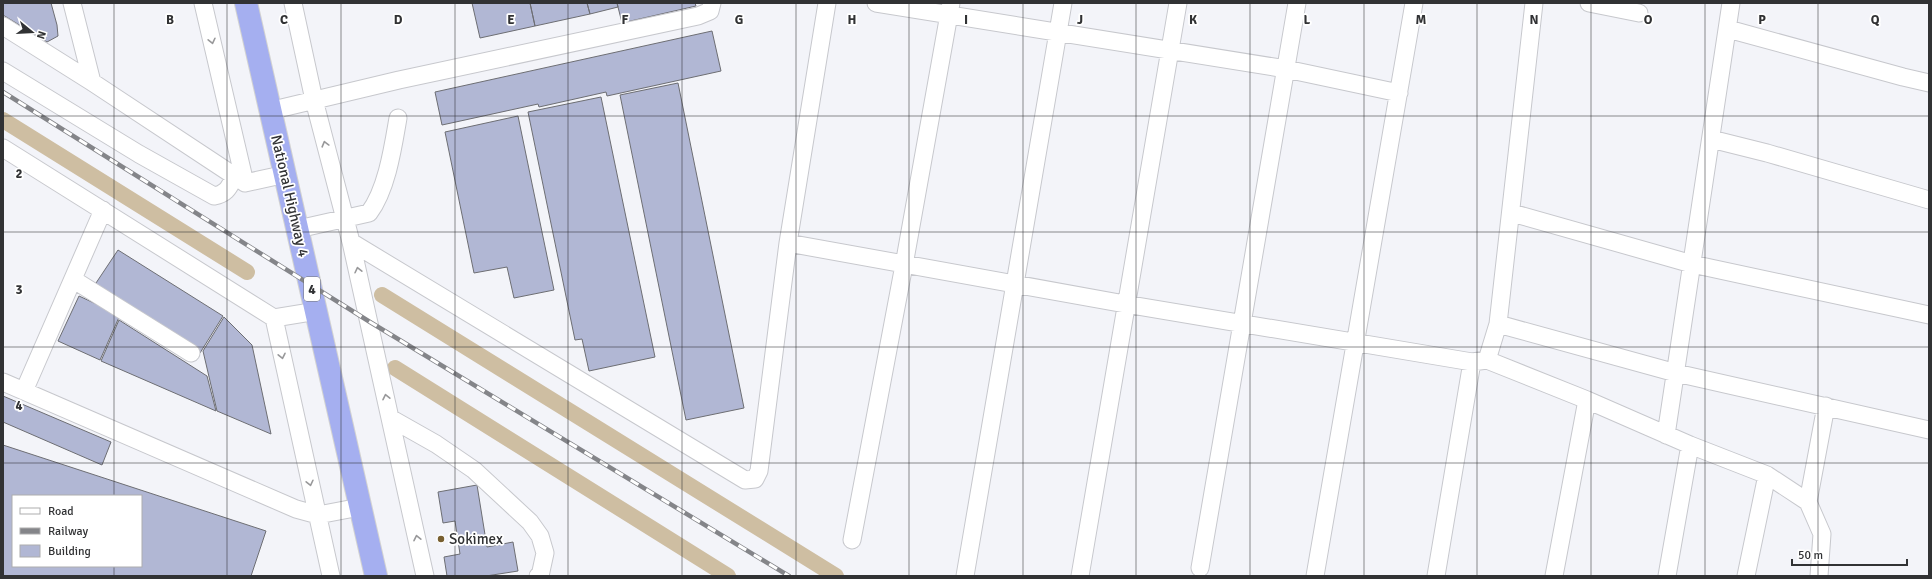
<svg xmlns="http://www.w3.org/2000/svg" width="1932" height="579" font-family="Signika,sans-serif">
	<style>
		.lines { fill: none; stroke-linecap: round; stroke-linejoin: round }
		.canal { stroke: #cebea2; stroke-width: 16 }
		.building { fill: #b1b7d4; stroke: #6d6e73; fill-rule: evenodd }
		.minor-casing { stroke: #c7c8cd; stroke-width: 19 }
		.highway-casing { stroke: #d2d2d2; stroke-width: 24 }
		.minor { stroke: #fff; stroke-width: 17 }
		.highway { stroke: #a5aff0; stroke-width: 22 }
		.rail-casing { stroke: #848589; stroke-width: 4.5 }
		.rail { stroke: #fff; stroke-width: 3; stroke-dasharray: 9; stroke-linecap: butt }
		.oneway { stroke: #98989a }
		.grid { fill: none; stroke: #313234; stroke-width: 1; stroke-opacity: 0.55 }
		.poi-dot { fill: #785f30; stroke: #fff; stroke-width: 1.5 }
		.labels { text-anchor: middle; stroke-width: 3.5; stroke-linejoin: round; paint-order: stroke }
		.shield { fill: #fff; stroke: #6f7071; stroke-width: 1 }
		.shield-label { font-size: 14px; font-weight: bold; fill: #313234 }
		.street-label { font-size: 15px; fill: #313234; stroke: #fff }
		.poi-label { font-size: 15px; fill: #313234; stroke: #fff; text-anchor: start }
		.grid-label { font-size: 13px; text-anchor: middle; font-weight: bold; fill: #313234; stroke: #fff; stroke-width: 3.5; stroke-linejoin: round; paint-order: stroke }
	</style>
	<rect width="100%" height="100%" fill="#f3f4f9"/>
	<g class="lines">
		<!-- canal -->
		<path class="canal" d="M3,120L247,272
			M382,295L836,576
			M395,368L728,576"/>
	</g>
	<!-- building -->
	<path class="building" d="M3,3H51L57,25L58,36L47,42L3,15Z
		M472,3H530L535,26L480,38Z
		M530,3H587L590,14L535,26Z
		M587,3H617L618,7L590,14Z
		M617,3H695L696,6L622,23Z
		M712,31L721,71L607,96L606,92L539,107L538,104L442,125L435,92Z
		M678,83L744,408L686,420L620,95Z
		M601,97L655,357L589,371L582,339L575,340L528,112Z
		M518,116L554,290L514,298L507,267L474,273L445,132Z
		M118,250L223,316L200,353L94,286Z
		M79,296L120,315L100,360L58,341Z
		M224,317L252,345L271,434L217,411L203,351Z
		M119,320L207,376L216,411L101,361Z
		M3,396L111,442L102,465L3,422Z
		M3,445L266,531L251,576H3ZM13,496H141V566H13Z
		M477,485L487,547L513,542L518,571L486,576H447L444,557L460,554L455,521L443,523L438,492Z"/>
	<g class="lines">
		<!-- minor casing -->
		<g class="minor-casing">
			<path id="minor" d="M72,3L92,82
				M203,3L245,183
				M293,3L314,100L351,242L425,576
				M876,3L1286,69L1399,93
				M1589,3L1639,13
				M3,26L92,82L245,183L286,174
				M1728,29L1903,77L1929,83
				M3,71L139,154L214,196C227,194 229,187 235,176
				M269,111L399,80L698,16L710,11L712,3
				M1711,139L1767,153L1929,200
				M3,148L274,318L317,311
				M1512,213L1692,264L1929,315
				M298,229L369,213C387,189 393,147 398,118
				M351,242L745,480L755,479L759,471L788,243L827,3
				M788,243L1125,304L1472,362L1487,360L1587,400L1690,445L1767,475L1808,502
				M74,280L191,353
				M274,318L331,576
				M1498,324L1676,373L1929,430
				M1487,360L1498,324L1534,3
				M3,382L296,509L318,515L360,507
				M24,391L103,210
				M390,418L436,444L474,470L530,522L540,536L545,553L540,576H538
				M1666,435L1731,3
				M852,540L904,265L951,3
				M1200,568L1297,3
				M965,576L1063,3
				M1080,576L1178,3
				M1315,576L1414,3
				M1436,576L1472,362
				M1554,576L1587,400
				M1667,576L1690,445
				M1746,576L1767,475
				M1819,576L1822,534L1808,502L1826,406"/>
		</g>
		<!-- highway casing -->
		<g class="highway-casing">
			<path id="highway" d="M246,3L376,576"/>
		</g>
		<!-- minor -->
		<use href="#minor" class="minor"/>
		<!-- highway -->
		<use href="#highway" class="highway"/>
		<!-- rail casing -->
		<g class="rail-casing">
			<path id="rail" d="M3,92L370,322L789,576"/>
		</g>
		<!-- rail -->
		<use href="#rail" class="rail"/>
	</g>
	<!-- one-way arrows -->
	<defs><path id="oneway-chevron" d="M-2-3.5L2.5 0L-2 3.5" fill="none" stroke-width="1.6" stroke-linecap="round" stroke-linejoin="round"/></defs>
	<g class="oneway">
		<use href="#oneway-chevron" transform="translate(212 41) rotate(77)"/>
		<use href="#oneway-chevron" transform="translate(325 144) rotate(-105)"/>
		<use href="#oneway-chevron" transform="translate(358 270) rotate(-103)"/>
		<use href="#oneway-chevron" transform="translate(282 356) rotate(78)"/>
		<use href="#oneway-chevron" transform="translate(386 397) rotate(-102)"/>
		<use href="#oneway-chevron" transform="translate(310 483) rotate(77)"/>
		<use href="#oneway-chevron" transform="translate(417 538) rotate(-102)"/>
	</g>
	<!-- grid -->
	<path class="grid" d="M114,3V496M227,3V576M341,3V576M455,3V576M568,3V576M682,3V576M796,3V576M909,3V576M1023,3V576M1136,3V576M1250,3V576M1364,3V576M1477,3V576M1591,3V576M1705,3V576M1818,3V576M3,116H1929M3,232H1929M3,347H1929M3,463H1929M114,566V576"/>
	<!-- markers -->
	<circle class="poi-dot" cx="441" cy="539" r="4"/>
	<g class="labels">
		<!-- shield labels -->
		<rect class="shield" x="304" y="277" width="16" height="24" rx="3"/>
		<g class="shield-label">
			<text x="312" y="294">4</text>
		</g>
		<!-- street labels -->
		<g class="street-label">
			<text transform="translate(290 196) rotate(77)" y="5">National Highway 4</text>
		</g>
		<!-- poi labels -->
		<g class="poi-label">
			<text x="449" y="544">Sokimex</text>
		</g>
	</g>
	<g class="grid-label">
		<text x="170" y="24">B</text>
		<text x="284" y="24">C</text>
		<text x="398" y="24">D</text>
		<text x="511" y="24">E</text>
		<text x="625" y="24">F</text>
		<text x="739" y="24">G</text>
		<text x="852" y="24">H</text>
		<text x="966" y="24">I</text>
		<text x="1080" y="24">J</text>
		<text x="1193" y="24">K</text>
		<text x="1307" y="24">L</text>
		<text x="1421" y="24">M</text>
		<text x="1534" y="24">N</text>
		<text x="1648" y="24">O</text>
		<text x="1762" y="24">P</text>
		<text x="1875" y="24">Q</text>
		<text x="19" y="178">2</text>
		<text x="19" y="294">3</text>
		<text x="19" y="410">4</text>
	</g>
	<!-- border -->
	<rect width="1932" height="579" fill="none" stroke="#313234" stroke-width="8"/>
	<!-- legend -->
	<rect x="12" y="495" width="130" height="72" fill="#ffffff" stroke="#adadae"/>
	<rect x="20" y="508" width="20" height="6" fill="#ffffff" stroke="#adadae"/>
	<text x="48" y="515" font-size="12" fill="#313234">Road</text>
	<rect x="20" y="528" width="20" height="6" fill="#848589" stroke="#adadae"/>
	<text x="48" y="535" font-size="12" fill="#313234">Railway</text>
	<rect x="20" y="545" width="20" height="12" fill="#b1b7d4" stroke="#adadae"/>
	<text x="48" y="555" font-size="12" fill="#313234">Building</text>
	<!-- north arrow -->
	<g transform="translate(32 32) rotate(108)" stroke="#ffffff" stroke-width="3" paint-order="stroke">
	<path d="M0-3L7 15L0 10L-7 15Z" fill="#313234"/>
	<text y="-6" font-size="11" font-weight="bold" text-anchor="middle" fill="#313234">N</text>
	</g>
	<!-- scale -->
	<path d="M1792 559v6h115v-6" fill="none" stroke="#313234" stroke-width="2"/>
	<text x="1798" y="559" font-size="12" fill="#313234" stroke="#ffffff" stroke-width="3" paint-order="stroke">50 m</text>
</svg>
